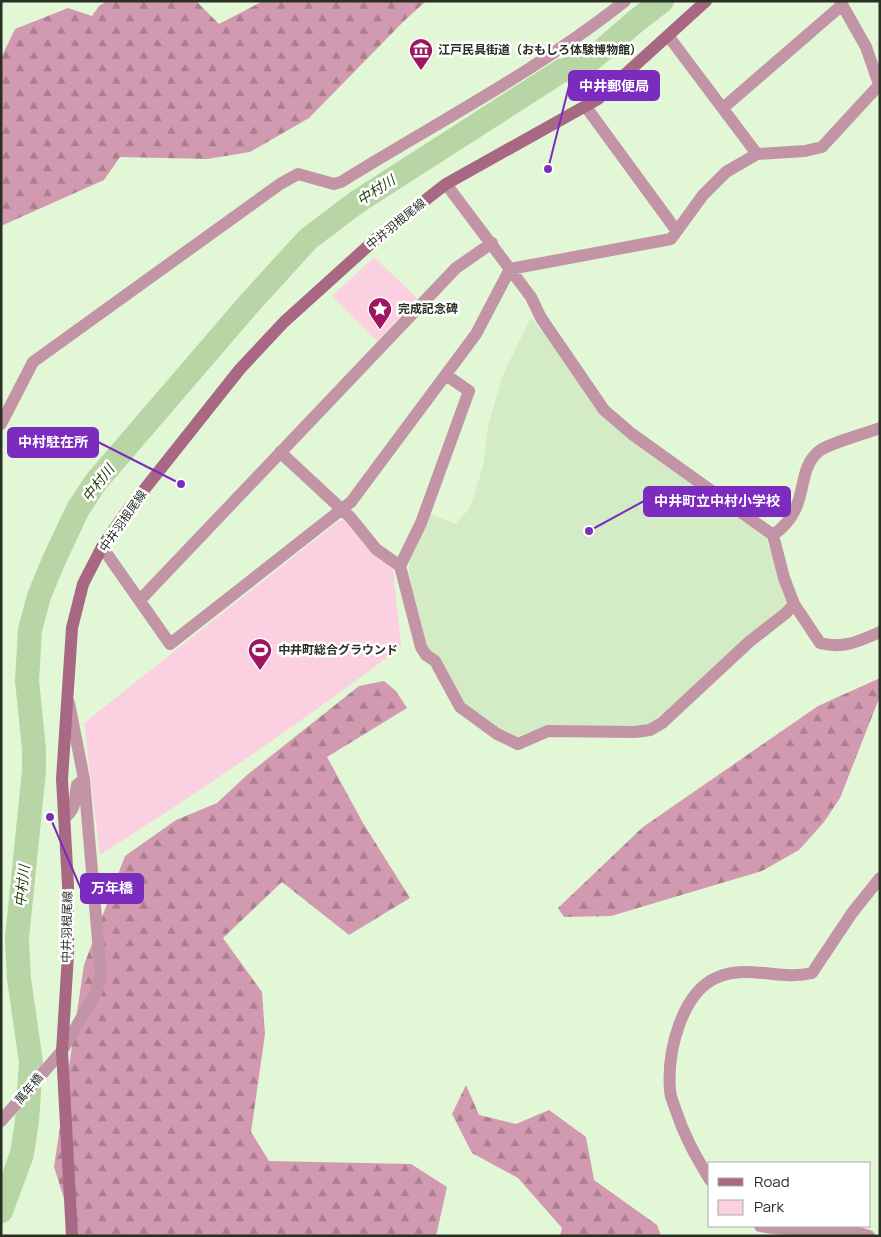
<svg xmlns="http://www.w3.org/2000/svg" width="881" height="1237" font-family="Manrope,'Noto Sans JP',sans-serif">
	<style>
		.built { fill: #d4ecc6 }
		.forest { fill: url(#forest-firs) }
		.park { fill: #fbd1e1 }
		.lines { fill: none; stroke-linecap: round; stroke-linejoin: round }
		.river { stroke: #b8d5a5; stroke-width: 24 }
		.minor { stroke: #c294a6; stroke-width: 12 }
		.tertiary { stroke: #c294a6; stroke-width: 12 }
		.secondary { stroke: #a86782; stroke-width: 12 }
		.labels { text-anchor: middle; stroke-width: 5; stroke-linejoin: round; paint-order: stroke }
		.poi-label { font-size: 12px; font-weight: bold; fill: #282f23; stroke: #fff; text-anchor: start }
		.street-label { font-size: 12px; fill: #282f23; stroke: #fff }
		.water-label { font-size: 14px; font-style: italic; fill: #233f0c; stroke: #fff }
		.leader { fill: none; stroke: #7b2cbf; stroke-width: 2 }
		.callout-dot { fill: #7b2cbf; stroke: #fff; stroke-width: 2 }
		.callout { fill: #7b2cbf; stroke: #7b2cbf; stroke-width: 2 }
		.callout-label { font-size: 14px; text-anchor: middle; font-weight: bold; fill: #fff }
	</style>
	<defs>
		<pattern id="forest-firs" width="22" height="20" patternUnits="userSpaceOnUse" patternTransform="scale(1.25)"><rect width="22" height="20" fill="#d29ab0"/><path d="M5 1l3.5 6h-7zM16 11l3.5 6h-7z" fill="#aa7e8f"/></pattern>
	</defs>
	<rect width="100%" height="100%" fill="#e2f7d6"/>
	<!-- built -->
	<path class="built" d="M531,317L615,427L766,538L788,599L782,608L651,724L634,727L545,726L513,738L463,703L424,644L409,572V556L430,514L455,524L470,508L483,466L488,427L502,377Z"/>
	<!-- forest -->
	<path class="forest" d="M107,1H196L219,24L263,1H426L404,21L309,118L250,152L207,159L120,157L104,180L1,226V58L15,29L68,8L92,16L99,6Z
		M880,678V696L840,798L824,822L799,850L762,871L611,916L564,917L558,908L643,827L818,706Z
		M384,681L396,691L407,708L327,757L363,823L410,898L349,935L282,882L223,938L262,992L265,1034L251,1132L269,1161L411,1164L447,1187L436,1236H76L54,1167L84,965L125,856L176,820L217,803L247,775L359,686Z
		M466,1085L479,1115L516,1124L549,1110L586,1137L594,1180L657,1225L661,1236H560L562,1228L518,1178L472,1153L452,1114Z"/>
	<!-- park -->
	<path class="park" d="M374,257L417,298L377,341L332,296Z
		M340,520L346,521L393,568L401,647C304,721 203,789 100,855L84,723Z"/>
	<g class="lines">
		<!-- river -->
		<path class="river" d="M1,1211L22,1154L27,1121L31,1062L19,979L17,938L34,771V749L27,681L30,630L39,596L54,560L78,509L95,483L247,306L308,239L357,202L561,71L585,65L636,21L662,1"/>
		<!-- minor -->
		<path class="minor" d="M840,1L866,47L880,87
			M669,37L757,154
			M586,107L676,230
			M723,108L842,5
			M446,184L531,297L541,318L604,410L632,434L773,535L784,578L794,604L820,643C844,649 857,642 880,632
			M510,269L671,239L703,195L726,172L757,154L805,151L822,147L880,84
			M1,424L33,362L280,184L298,174L334,184L341,182C436,123 537,71 625,1
			M280,452L351,518L376,549L400,566L421,647L426,655L435,661L460,707L497,734L518,744L548,731L635,732L650,730L662,723L749,642L786,613L794,604
			M773,535C812,508 794,473 818,452C826,444 867,433 880,428
			M102,547L170,644L351,502L476,334L510,269
			M400,566L421,523L469,391L446,375
			M140,600L456,268L492,243
			M64,818C77,809 74,800 77,785L84,779
			M62,1051L96,993L101,975L84,779L69,703
			M710,1180C695,1155 684,1136 675,1108C673,1102 670,1096 670,1090C667,1053 681,992 718,977C748,964 781,981 812,973L852,913L880,878
			M760,1226C796,1234 835,1224 869,1236"/>
		<!-- tertiary -->
		<path class="tertiary" d="M1,1121L62,1051"/>
		<!-- secondary -->
		<path class="secondary" d="M72,1236L62,1051L68,955V885L62,779L72,628L83,584L102,547L124,515L240,369L284,322L378,237L446,184L598,99L706,1"/>
	</g>
	<!-- icons -->
	<defs>
		<g id="museum-pin" transform="scale(1.25)"><path d="M0 17L-7.5 6A9.5 9.5 0 1 1 7.5 6Z" fill="#9f1562" stroke="#fff"/><path d="M0-6L6-3V-2H-6V-3ZM-5-1h2V3h-2ZM-1-1h2V3h-2ZM3-1h2V3H3ZM-6 4H6V6H-6Z" fill="#fff"/></g>
		<g id="sight-pin" transform="scale(1.25)"><path d="M0 17L-7.5 6A9.5 9.5 0 1 1 7.5 6Z" fill="#9f1562" stroke="#fff"/><path d="M0-6L1.8-2.2L6-1.7L2.9 1.2L3.7 5.4L0 3.3L-3.7 5.4L-2.9 1.2L-6-1.7L-1.8-2.2Z" fill="#fff"/></g>
		<g id="stadium-pin" transform="scale(1.25)"><path d="M0 17L-7.5 6A9.5 9.5 0 1 1 7.5 6Z" fill="#9f1562" stroke="#fff"/><path d="M0-5a6.5 5 0 1 0 0 10a6.5 5 0 1 0 0-10ZM-3.5-1.8h7v3.6h-7Z" fill="#fff"/></g>
	</defs>
	<g fill-rule="evenodd">
		<use href="#museum-pin" x="421" y="50"/>
		<use href="#sight-pin" x="380" y="309"/>
		<use href="#stadium-pin" x="260" y="650"/>
	</g>
	<g class="labels">
		<!-- poi labels -->
		<g class="poi-label">
			<text x="438" y="54">江戸民具街道（おもしろ体験博物館）</text>
			<text x="398" y="313">完成記念碑</text>
			<text x="278" y="654">中井町総合グラウンド</text>
		</g>
		<!-- street labels -->
		<g class="street-label">
			<text transform="translate(396 224) rotate(-39)" y="4">中井羽根尾線</text>
			<text transform="translate(123 521) rotate(-55)" y="4">中井羽根尾線</text>
			<text transform="translate(67 927) rotate(-89)" y="4">中井羽根尾線</text>
			<text transform="translate(29 1089) rotate(-50)" y="4">萬年橋</text>
		</g>
		<!-- water labels -->
		<g class="water-label">
			<text transform="translate(376 190) rotate(-33)" y="5">中村川</text>
			<text transform="translate(98 483) rotate(-52)" y="5">中村川</text>
			<text transform="translate(22 886) rotate(-84)" y="5">中村川</text>
		</g>
	</g>
	<!-- callouts -->
	<path class="leader" d="M548 169L569 86M181 484L98 442M589 531L644 501M50 817L81 889"/>
	<g class="callout-dot">
		<circle cx="548" cy="169" r="5"/>
		<circle cx="181" cy="484" r="5"/>
		<circle cx="589" cy="531" r="5"/>
		<circle cx="50" cy="817" r="5"/>
	</g>
	<g class="callout">
		<rect x="569" y="71" width="90" height="29" rx="5"/>
		<rect x="8" y="428" width="90" height="29" rx="5"/>
		<rect x="644" y="487" width="146" height="29" rx="5"/>
		<rect x="81" y="874" width="62" height="29" rx="5"/>
	</g>
	<g class="callout-label">
		<text x="614" y="91">中井郵便局</text>
		<text x="53" y="447">中村駐在所</text>
		<text x="717" y="506">中井町立中村小学校</text>
		<text x="112" y="893">万年橋</text>
	</g>
	<!-- border -->
	<rect width="881" height="1237" fill="none" stroke="#282f23" stroke-width="5"/>
	<!-- legend -->
	<rect x="708" y="1162" width="162" height="65" fill="#ffffff" stroke="#a9aca7"/>
	<rect x="718" y="1178" width="25" height="8" fill="#a86782" stroke="#a9aca7"/>
	<text x="754" y="1187" font-size="15" fill="#282f23">Road</text>
	<rect x="718" y="1200" width="25" height="15" fill="#fbd1e1" stroke="#a9aca7"/>
	<text x="754" y="1212" font-size="15" fill="#282f23">Park</text>
</svg>
